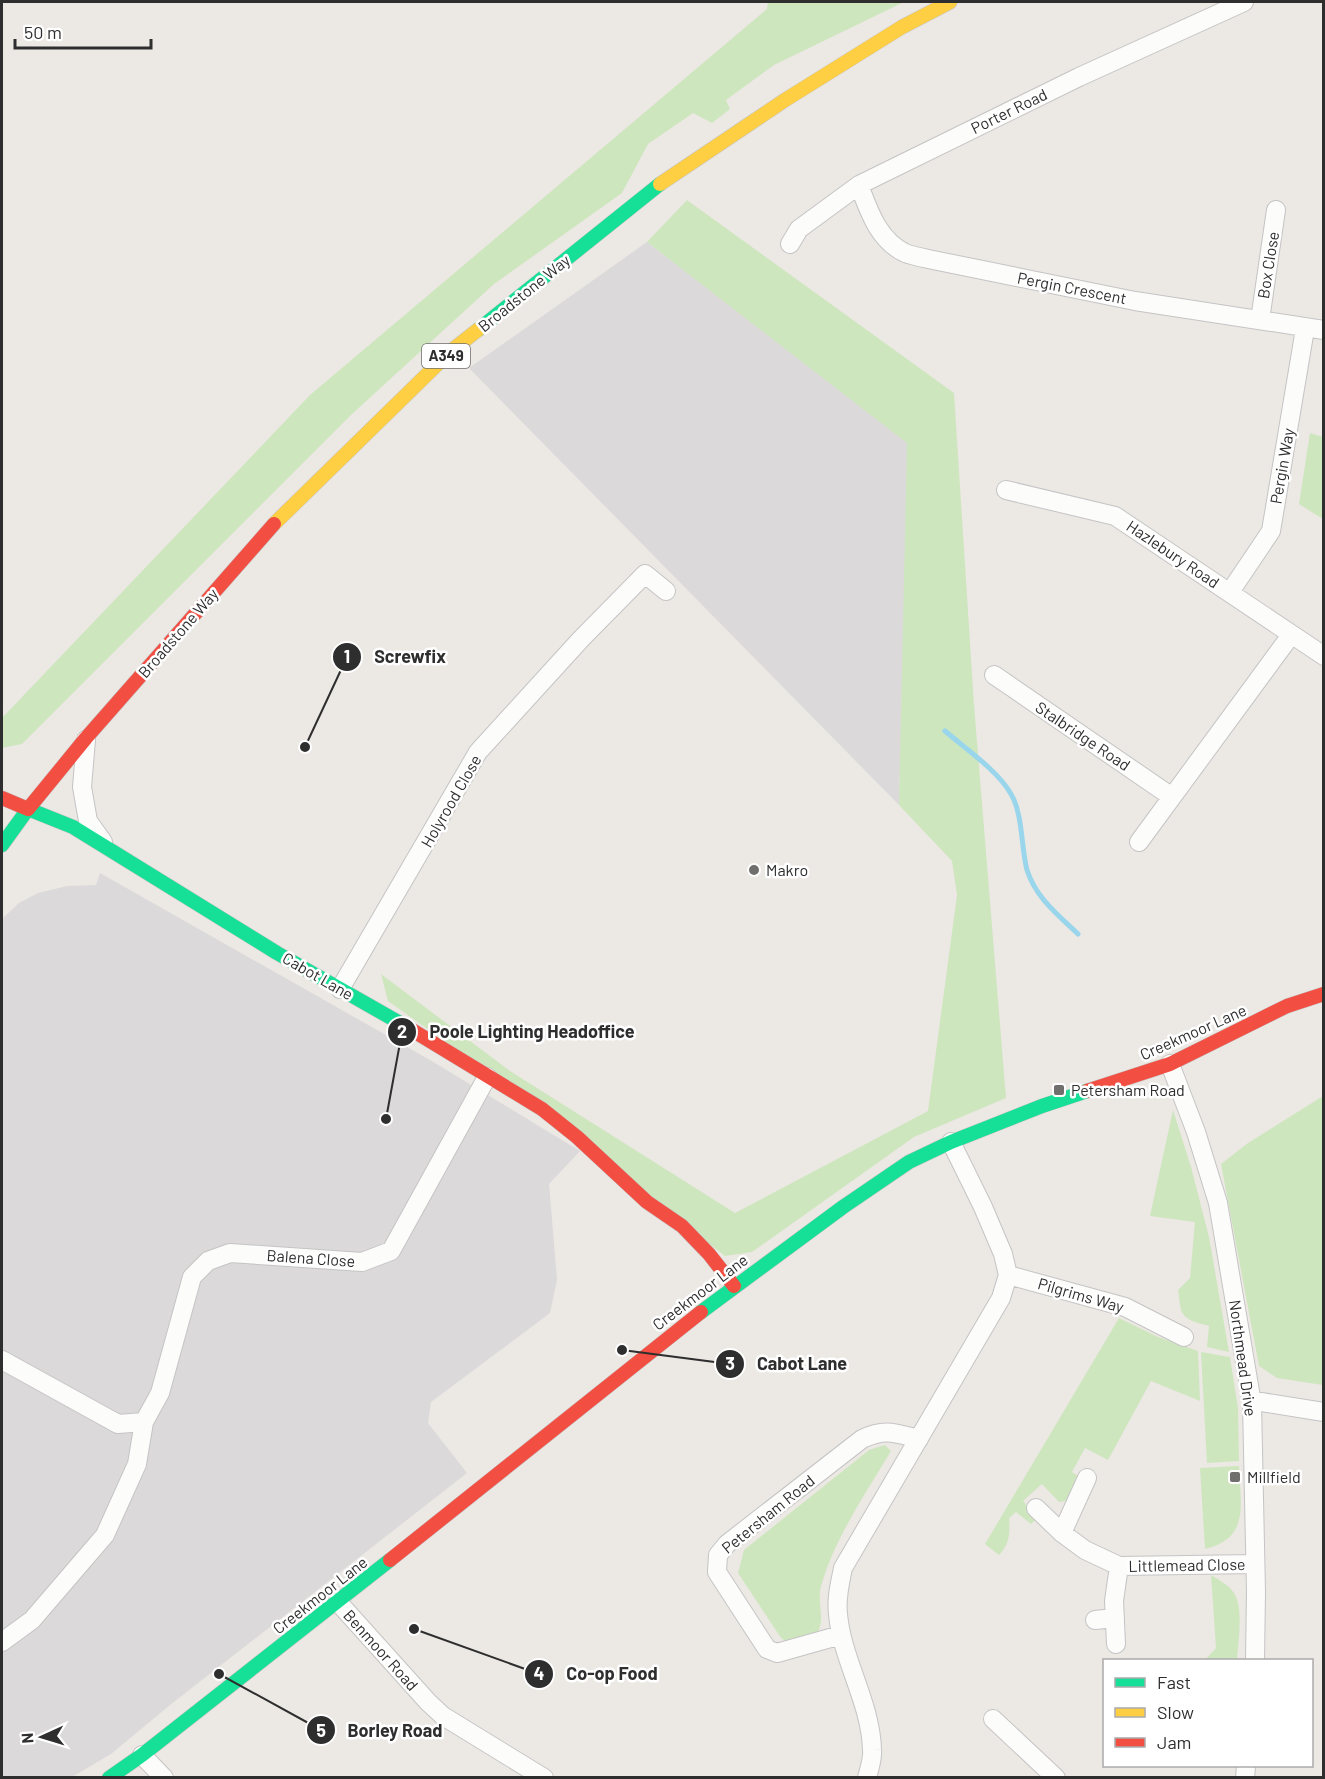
<svg xmlns="http://www.w3.org/2000/svg" width="1325" height="1779" font-family="Barlow,sans-serif">
	<style>
		.industrial { fill: #dcd9db }
		.green { fill: #cee6be }
		.lines { fill: none; stroke-linecap: round; stroke-linejoin: round }
		.stream { stroke: #99d6ec; stroke-width: 5 }
		.street-casing { stroke: #c5c4c5; stroke-width: 20 }
		.fast-casing { stroke: #c5c4c5; stroke-width: 15 }
		.slow-casing { stroke: #c5c4c5; stroke-width: 15 }
		.jam-casing { stroke: #c5c4c5; stroke-width: 15 }
		.street { stroke: #fcfcfb; stroke-width: 18 }
		.fast { stroke: #16e098; stroke-width: 14 }
		.slow { stroke: #ffcf43; stroke-width: 14 }
		.jam { stroke: #f24e42; stroke-width: 14 }
		.poi-dot { fill: #706f6e; stroke: #fff; stroke-width: 2 }
		.labels { text-anchor: middle; stroke-width: 5; stroke-linejoin: round; paint-order: stroke }
		.shield { fill: #fff; stroke: #6d6d6d; stroke-width: 1.5 }
		.shield-label { font-size: 15px; font-weight: bold; fill: #2e2e2e }
		.street-label { font-size: 16px; fill: #2e2e2e; stroke: #fff }
		.poi-label { font-size: 16px; fill: #2e2e2e; stroke: #fff; text-anchor: start }
		.leader { fill: none; stroke: #2e2e2e; stroke-width: 2 }
		.callout-dot { fill: #2e2e2e; stroke: #fff; stroke-width: 2 }
		.mark-label { font-size: 18px; text-anchor: middle; font-weight: bold; fill: #fff }
		.callout-label { font-size: 18px; text-anchor: middle; font-weight: bold; fill: #2e2e2e; stroke: #fff; stroke-width: 5; stroke-linejoin: round; paint-order: stroke }
	</style>
	<rect width="100%" height="100%" fill="#ece8e4"/>
	<!-- industrial -->
	<path class="industrial" d="M647,242L908,443L899,805L469,368Z
		M100,873L430,1060L580,1151L549,1184L557,1280L550,1313L431,1402L428,1423L467,1473L170,1705L111,1754L72,1777H2V919L19,903L38,893L67,886L96,885Z"/>
	<!-- green -->
	<path class="green" d="M768,2H904L774,65L726,100L730,109L712,123L693,113L648,144L622,193L494,284L351,415L22,744L2,748V718L310,395L767,9Z
		M687,200L954,393L974,705L1006,1098L914,1137L752,1252L725,1256L488,1072L388,1001L381,974L510,1071L735,1213L928,1111L957,895L952,861L899,805L907,443L647,242Z
		M1310,433L1323,437V519L1299,504Z
		M1323,1096V1385L1277,1378L1259,1366L1221,1164L1248,1143Z
		M1173,1110L1191,1167L1209,1237L1229,1352L1207,1347L1209,1326C1196,1322 1182,1321 1180,1305C1179,1300 1179,1295 1178,1290L1190,1278L1195,1222L1150,1216Z
		M1119,1318L1158,1337L1198,1351L1200,1401L1151,1381L1108,1460L1085,1448L1072,1472L1081,1478C1076,1490 1073,1501 1059,1502L1042,1484L1023,1501L1037,1518L1031,1524L1016,1512L1009,1518C1010,1532 1010,1544 999,1555L985,1544Z
		M1201,1352L1230,1357L1238,1408L1239,1461L1207,1463Z
		M885,1445L891,1451C866,1493 836,1536 822,1583C815,1603 828,1619 815,1637L787,1642L781,1638L738,1573L744,1550L869,1450Z
		M1239,1466C1240,1504 1251,1538 1205,1549L1200,1468Z
		M1211,1575C1219,1580 1229,1585 1234,1593C1244,1608 1238,1643 1237,1660H1205L1216,1648Z"/>
	<g class="lines">
		<!-- stream -->
		<path class="stream" d="M945,731C966,749 998,771 1011,794C1023,814 1021,848 1027,870C1036,898 1058,915 1078,934"/>
		<!-- street casing -->
		<g class="street-casing">
			<path id="street" d="M859,185C869,211 878,240 905,253C913,256 924,258 933,260L1135,301L1324,330
				M790,244L799,229L859,185L1079,77L1244,2
				M1260,320L1276,210
				M1006,490L1115,516L1324,656
				M1230,592L1271,531L1305,329
				M994,675L1172,797
				M86,740L82,787L88,821L103,842
				M1139,842L1291,635
				M340,989L478,752L581,639L645,574L666,591
				M1170,1064L1196,1132L1218,1203L1252,1403L1256,1592L1255,1660
				M1008,1275L1125,1307L1184,1337
				M2,1360L118,1424L144,1422
				M1252,1403L1261,1402L1324,1412
				M1036,1508L1062,1533L1085,1550L1119,1566L1255,1564
				M1062,1533L1087,1478
				M338,1602L428,1702L443,1716L544,1778
				M1095,1620L1115,1618
				M841,1635L777,1653L767,1649L717,1572L718,1555L727,1544L862,1439C885,1428 895,1433 919,1439
				M2,1642L32,1620L105,1535L137,1464L144,1422L160,1393L192,1277L208,1261L230,1253L362,1262L391,1251L487,1077
				M1116,1644L1114,1601L1119,1566
				M993,1719L1056,1778
				M142,1755L164,1778
				M867,1778C869,1769 873,1759 872,1750C871,1703 842,1660 838,1614C836,1598 840,1583 843,1568L1001,1298L1008,1275L1003,1254L983,1207L951,1142
				M1245,1778L1246,1766"/>
		</g>
		<!-- fast casing -->
		<g class="fast-casing">
			<path id="fast" d="M479,329L660,184
				M2,845L28,809L73,827L277,953L407,1027
				M701,1312L843,1207L909,1162L951,1142L1042,1106L1087,1091
				M109,1778L142,1755L390,1560"/>
		</g>
		<!-- slow casing -->
		<g class="slow-casing">
			<path id="slow" d="M660,184L785,100L902,27L950,2
				M274,524L451,351L479,329"/>
		</g>
		<!-- jam casing -->
		<g class="jam-casing">
			<path id="jam" d="M2,798L28,809L86,738L274,524
				M407,1027L542,1109L577,1137L647,1202L682,1226L709,1254L734,1286
				M1087,1091L1170,1064L1287,1006L1324,994
				M390,1560L701,1312"/>
		</g>
		<!-- street -->
		<use href="#street" class="street"/>
		<!-- fast -->
		<use href="#fast" class="fast"/>
		<!-- slow -->
		<use href="#slow" class="slow"/>
		<!-- jam -->
		<use href="#jam" class="jam"/>
	</g>
	<!-- markers -->
	<g class="poi-dot">
		<circle cx="754" cy="870" r="6"/>
		<rect x="1053" y="1084" width="12" height="12" rx="3"/>
		<rect x="1229" y="1471" width="12" height="12" rx="3"/>
	</g>
	<g class="labels">
		<!-- shield labels -->
		<rect class="shield" x="422" y="344" width="48" height="24" rx="4.5"/>
		<g class="shield-label">
			<text x="446" y="361">A349</text>
		</g>
		<!-- street labels -->
		<g class="street-label">
			<text transform="translate(1009 111) rotate(-26)" y="6">Porter Road</text>
			<text transform="translate(1268 265) rotate(-81)" y="6">Box Close</text>
			<text transform="translate(1072 288) rotate(11)" y="6">Pergin Crescent</text>
			<text transform="translate(524 293) rotate(-39)" y="6">Broadstone Way</text>
			<text transform="translate(1282 466) rotate(-80)" y="6">Pergin Way</text>
			<text transform="translate(1173 554) rotate(34)" y="6">Hazlebury Road</text>
			<text transform="translate(178 633) rotate(-49)" y="6">Broadstone Way</text>
			<text transform="translate(1083 736) rotate(34)" y="6">Stalbridge Road</text>
			<text transform="translate(451 801) rotate(-60)" y="6">Holyrood Close</text>
			<text transform="translate(318 976) rotate(30)" y="6">Cabot Lane</text>
			<text transform="translate(1193 1032) rotate(-24)" y="6">Creekmoor Lane</text>
			<text transform="translate(311 1258) rotate(4)" y="6">Balena Close</text>
			<text transform="translate(700 1292) rotate(-37)" y="6">Creekmoor Lane</text>
			<text transform="translate(1081 1295) rotate(16)" y="6">Pilgrims Way</text>
			<text transform="translate(1243 1358) rotate(82)" y="6">Northmead Drive</text>
			<text transform="translate(768 1514) rotate(-39)" y="6">Petersham Road</text>
			<text transform="translate(1187 1565) rotate(-1)" y="6">Littlemead Close</text>
			<text transform="translate(320 1595) rotate(-38)" y="6">Creekmoor Lane</text>
			<text transform="translate(381 1650) rotate(48)" y="6">Benmoor Road</text>
		</g>
		<!-- poi labels -->
		<g class="poi-label">
			<text x="766" y="876">Makro</text>
			<text x="1071" y="1096">Petersham Road</text>
			<text x="1247" y="1483">Millfield</text>
		</g>
	</g>
	<!-- callouts -->
	<path class="leader" d="M305 747L347 657M386 1119L402 1032M622 1350L730 1364M414 1629L539 1674M219 1674L321 1730"/>
	<g class="callout-dot">
		<circle cx="305" cy="747" r="6"/>
		<circle cx="386" cy="1119" r="6"/>
		<circle cx="622" cy="1350" r="6"/>
		<circle cx="414" cy="1629" r="6"/>
		<circle cx="219" cy="1674" r="6"/>
		<circle cx="347" cy="657" r="15"/>
		<circle cx="402" cy="1032" r="15"/>
		<circle cx="730" cy="1364" r="15"/>
		<circle cx="539" cy="1674" r="15"/>
		<circle cx="321" cy="1730" r="15"/>
	</g>
	<g class="mark-label">
		<text x="347" y="663">1</text>
		<text x="402" y="1038">2</text>
		<text x="730" y="1370">3</text>
		<text x="539" y="1680">4</text>
		<text x="321" y="1737">5</text>
	</g>
	<g class="callout-label">
		<text x="410" y="663">Screwfix</text>
		<text x="532" y="1038">Poole Lighting Headoffice</text>
		<text x="802" y="1370">Cabot Lane</text>
		<text x="612" y="1680">Co-op Food</text>
		<text x="395" y="1737">Borley Road</text>
	</g>
	<!-- border -->
	<rect width="1325" height="1779" fill="none" stroke="#2e2e2e" stroke-width="6"/>
	<!-- legend -->
	<rect x="1103" y="1659" width="210" height="108" fill="#ffffff" stroke="#ababab" stroke-width="1.5"/>
	<rect x="1115" y="1678" width="30" height="9" fill="#16e098" stroke="#ababab" stroke-width="1.5"/>
	<text x="1157" y="1689" font-size="18" fill="#2e2e2e">Fast</text>
	<rect x="1115" y="1708" width="30" height="9" fill="#ffcf43" stroke="#ababab" stroke-width="1.5"/>
	<text x="1157" y="1719" font-size="18" fill="#2e2e2e">Slow</text>
	<rect x="1115" y="1738" width="30" height="9" fill="#f24e42" stroke="#ababab" stroke-width="1.5"/>
	<text x="1157" y="1749" font-size="18" fill="#2e2e2e">Jam</text>
	<!-- north arrow -->
	<g transform="translate(42 1737) rotate(266)" stroke="#ffffff" stroke-width="4.5" paint-order="stroke">
	<path d="M0-4.5L10 22L0 15L-10 22Z" fill="#2e2e2e"/>
	<text y="-9" font-size="16" font-weight="bold" text-anchor="middle" fill="#2e2e2e">N</text>
	</g>
	<!-- scale -->
	<path d="M15 39v9h136v-9" fill="none" stroke="#2e2e2e" stroke-width="3"/>
	<text x="24" y="39" font-size="18" fill="#2e2e2e" stroke="#ffffff" stroke-width="4.5" paint-order="stroke">50 m</text>
</svg>
